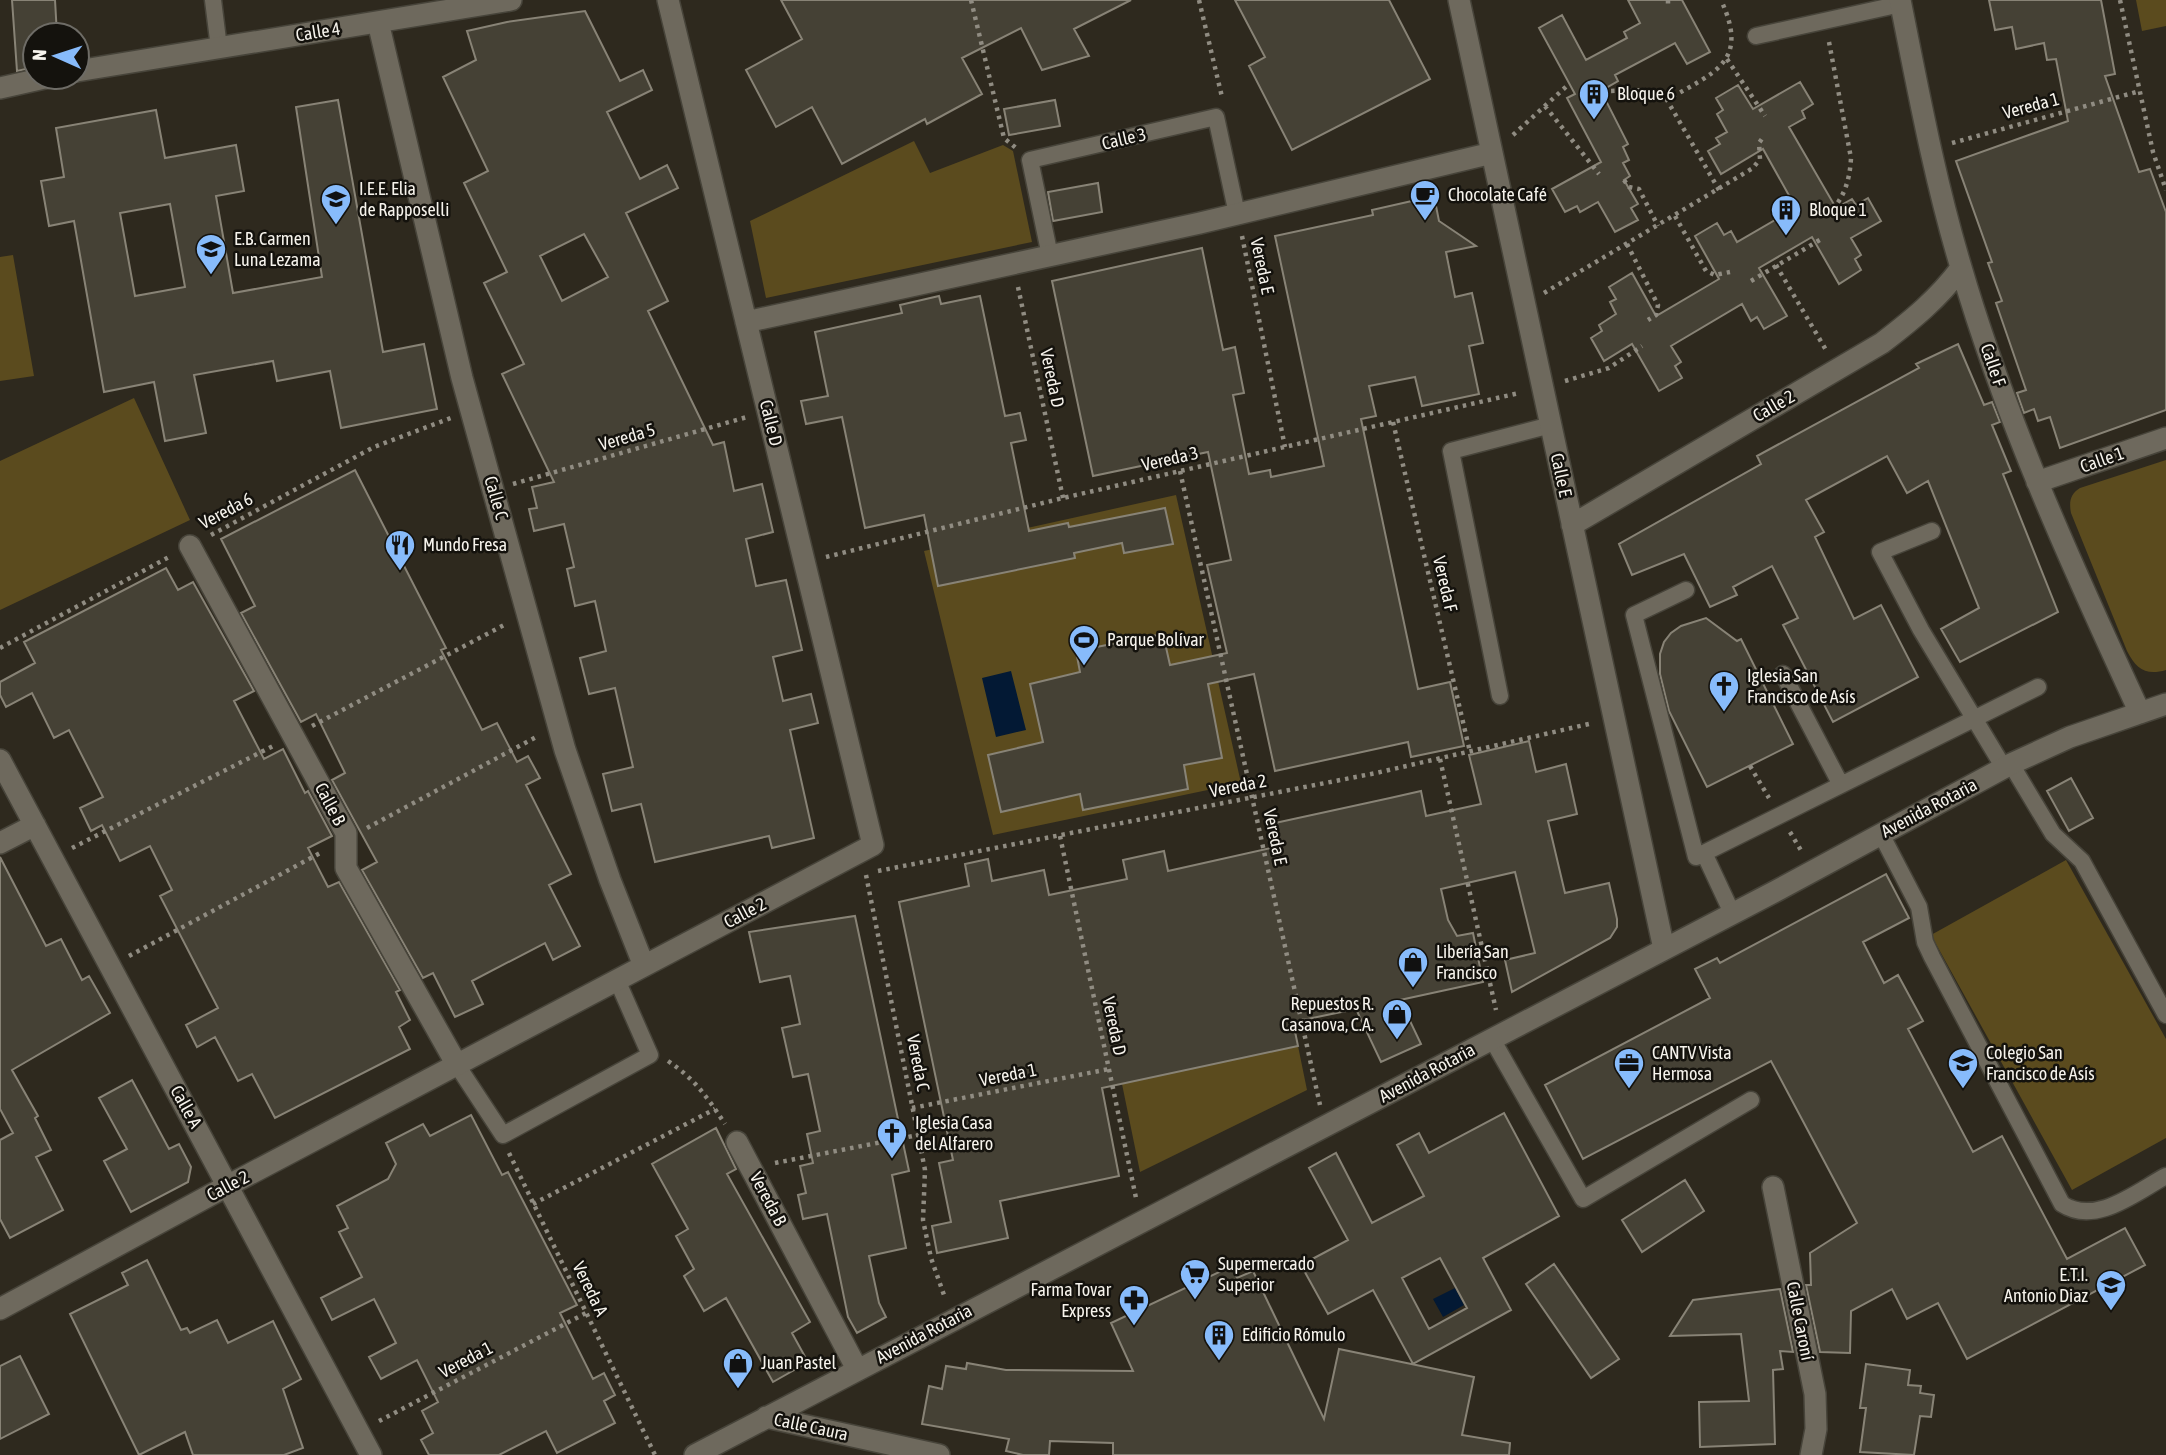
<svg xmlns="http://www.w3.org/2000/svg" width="2166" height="1455" font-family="'Asap Condensed',sans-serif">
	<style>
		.green { fill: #5b4b1e }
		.water { fill: #031934 }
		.building { fill: #454135; stroke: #888376; stroke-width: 2; fill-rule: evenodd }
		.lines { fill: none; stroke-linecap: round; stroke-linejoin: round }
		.lane-casing { stroke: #47443a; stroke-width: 19 }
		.street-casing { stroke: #47443a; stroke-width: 24 }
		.path { stroke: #908c82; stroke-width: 4.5; stroke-dasharray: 3.5 5; stroke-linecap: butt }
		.lane { stroke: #6e695d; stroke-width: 16 }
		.street { stroke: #6e695d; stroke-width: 21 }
		.labels { text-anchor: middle; stroke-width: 5; stroke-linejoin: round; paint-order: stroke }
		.street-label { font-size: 18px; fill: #f6f3ec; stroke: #14120d }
		.poi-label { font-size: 18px; fill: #f6f3ec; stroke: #14120d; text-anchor: start }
	</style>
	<rect width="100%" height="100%" fill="#2e291e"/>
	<!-- green -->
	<path class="green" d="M2136,0H2166V26L2142,31Z
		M914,141L930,173L1003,145L1013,151L1032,242L766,298L750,221Z
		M13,255L34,376L0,381V257Z
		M134,398L190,520L0,610V461Z
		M2166,460V670C2146,676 2136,669 2127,651L2071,513C2069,502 2070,494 2080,488Z
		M1176,495L1241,783L993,835L924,551Z
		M2066,860L2166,1039V1138L2072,1190L1931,935Z
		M1298,1046L1307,1090L1140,1172L1122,1084Z"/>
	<!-- water -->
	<path class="water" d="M1011,671L1026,730L996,737L982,678Z
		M1455,1288L1464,1305L1443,1317L1433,1299Z"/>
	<!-- building -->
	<path class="building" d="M12,0H55L57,35H35V67L17,71Z
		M781,0H1131L1074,29L1089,56L1042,70L1021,28L962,58L982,94L927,124L925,119L842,164L812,107L776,127L746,70L802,39Z
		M1235,0H1389L1430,79L1292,150L1249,66L1265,57Z
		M1628,0H1682L1710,52L1687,64L1675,43L1615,75L1618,81L1601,91L1628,144L1623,147L1629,160L1623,163L1630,176L1624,180L1638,204L1631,208L1638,220L1615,232L1598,202L1580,212L1577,206L1565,212L1552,189L1601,162L1567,98L1575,94L1539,28L1562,15L1586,60L1627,38L1624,32L1640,23Z
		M1989,0H2101L2115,74L2105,76L2139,172L2150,169L2166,212V410L2060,448L2050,417L2038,421L2034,409L2024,413L2017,393L2026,390L1996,303L2002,301L1988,263L1992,262L1956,161L2068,121L2056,59L2047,60L2044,43L2016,49L2012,27L1995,30Z
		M585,11L620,81L643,70L652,90L607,112L640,179L667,165L678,188L626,213L668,301L648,311L713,445L724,442L734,491L762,484L773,532L746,539L756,586L786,580L802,650L773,657L783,701L811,694L818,723L790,730L814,838L772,848L769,836L655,862L641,804L612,811L603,774L633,767L615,688L589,694L580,658L606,651L595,601L575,606L567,569L574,567L564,524L534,531L529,509L537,508L532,487L554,482L502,374L524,364L484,283L507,272L464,183L488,171L443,77L476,60L467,31L507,22ZM584,234L608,277L562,301L540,256Z
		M1800,82L1813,104L1802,111L1805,118L1789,127L1836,208L1852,199L1856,205L1868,198L1881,221L1851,238L1861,255L1855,259L1861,270L1839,284L1812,237L1759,268L1787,316L1764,329L1757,317L1751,321L1742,304L1671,346L1681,362L1675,366L1682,378L1659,391L1632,344L1604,361L1591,338L1602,331L1599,325L1616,314L1610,302L1616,299L1609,287L1632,273L1656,316L1719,279L1695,236L1717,223L1724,235L1731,231L1737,242L1796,208L1763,149L1721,174L1708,151L1720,144L1716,138L1727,132L1717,114L1723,110L1716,98L1738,85L1753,109Z
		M338,100L383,352L424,344L437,409L341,428L330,371L277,381L273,361L194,375L206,433L165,441L154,382L104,392L74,221L49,226L41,181L64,177L56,128L156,110L165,158L236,145L244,191L216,196L233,293L322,277L296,107ZM170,204L185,287L135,296L120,213Z
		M1055,100L1060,126L1009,135L1004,109Z
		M1098,183L1102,212L1053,221L1048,192Z
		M1434,196L1439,221L1476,246L1446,252L1455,297L1472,293L1483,343L1469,346L1479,394L1422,406L1415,377L1369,386L1376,416L1361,419L1418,689L1450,682L1464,746L1411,757L1408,742L1275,771L1254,674L1208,684L1222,758L1184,765L1188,789L1083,810L1080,794L1001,812L988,755L1043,742L1030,684L1080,672L1076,651L1163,634L1170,665L1227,653L1207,565L1231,560L1208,452L1093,476L1052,281L1202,248L1223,350L1235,347L1244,393L1233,395L1249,474L1270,470L1271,477L1324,466L1275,236L1373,215L1372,210Z
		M939,296L941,304L980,296L1005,416L1020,413L1026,440L1011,443L1029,531L1068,523L1069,527L1165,508L1173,544L1124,553L1122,543L1074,553L1075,558L938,586L924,515L865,528L842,417L806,424L801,401L828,396L815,332L902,313L900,305Z
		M1958,344L1984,405L1992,402L2000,422L1992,425L2011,471L2003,474L2058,612L1960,662L1941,629L1979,608L1928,481L1907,493L1887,456L1806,500L1824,532L1815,537L1854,619L1881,605L1918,677L1833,722L1783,625L1798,618L1772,566L1733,587L1737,595L1710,607L1684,554L1632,575L1619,544L1761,464L1757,456L1919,368L1916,364Z
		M355,470L446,648L441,650L482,730L497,723L517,762L528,756L540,778L526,785L571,874L549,885L580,946L553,960L545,943L472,981L483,1004L455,1017L433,973L423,978L362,870L377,862L332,780L345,773L316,714L301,722L241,613L255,606L221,539Z
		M166,568L178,590L193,582L254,691L234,701L264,759L283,749L305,793L308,791L332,836L308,848L328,887L339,882L400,990L396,992L410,1020L399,1027L410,1049L275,1118L252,1074L238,1081L215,1037L197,1047L186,1025L218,1008L160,896L172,890L150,846L120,861L102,825L91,831L80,808L103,797L69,730L54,738L32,693L6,707L0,695V682L35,663L24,642Z
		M1706,618L1737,641L1741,639L1793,744L1707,787L1669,711L1660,674V654L1664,642L1671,633L1681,626Z
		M1529,741L1536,772L1566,764L1577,814L1548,821L1565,893L1609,883L1617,919V927L1610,938L1512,992L1505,960L1535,953L1515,872L1441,889L1448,920L1457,936L1473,933L1483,982L1400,1000L1421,1044L1381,1062L1356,1009L1293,1022L1298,1046L1102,1088L1119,1176L1000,1201L1008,1238L937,1253L932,1226L951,1222L939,1163L953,1160L899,902L969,886L965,864L988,859L992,881L1044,870L1049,895L1127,879L1123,860L1164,851L1168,871L1280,846L1275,823L1390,798L1421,791L1426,816L1481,804L1469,755Z
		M2071,778L2093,818L2069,831L2047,791Z
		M0,857L46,946L61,939L82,980L89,976L110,1013L12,1070L38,1116L35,1118L51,1150L36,1157L63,1210L10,1238L0,1219V1140L13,1133L0,1109Z
		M1886,874L1909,918L1863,942L1884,983L1898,975L1923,1021L1908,1029L1973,1152L2002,1136L2067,1259L2125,1228L2145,1265L1967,1359L1938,1303L1907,1319L1892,1289L1851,1311L1850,1353L1820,1352L1806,1285H1811L1810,1253L1857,1223L1771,1061L1583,1159L1545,1085L1710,998L1695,969L1717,958L1720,963Z
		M855,916L909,1171L892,1175L906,1248L869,1256L879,1303L886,1317L857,1333L848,1317L827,1214L803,1219L798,1195L806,1193L800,1166L813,1163L807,1134L820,1131L808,1074L793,1077L782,1028L800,1024L790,976L760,982L749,932Z
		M132,1080L169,1149L179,1144L191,1167L188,1182L131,1212L104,1161L127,1149L99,1098Z
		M1504,1113L1559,1216L1483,1258L1511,1310L1413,1364L1373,1290L1328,1314L1301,1265L1348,1240L1309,1168L1336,1153L1372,1223L1424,1196L1397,1145L1419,1133L1429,1153ZM1440,1258L1467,1308L1429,1329L1402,1278Z
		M471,1115L502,1175L508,1172L577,1305L560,1313L593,1379L604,1373L615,1395L604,1401L615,1423L557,1453L546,1431L499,1455H429L421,1440L433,1433L422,1411L438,1402L417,1360L381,1379L369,1357L396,1343L374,1299L332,1320L321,1298L362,1277L339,1232L348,1228L337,1206L388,1179L396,1164L386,1143L423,1124L430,1136Z
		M716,1128L736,1169L727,1174L810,1322L792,1333L808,1362L773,1382L726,1298L704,1311L684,1276L694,1269L676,1236L688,1229L652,1164Z
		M1685,1180L1704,1211L1642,1252L1622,1220Z
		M147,1260L181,1330L187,1328L190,1333L217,1320L228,1343L273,1321L301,1379L283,1389L303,1448L284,1455H193L185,1432L139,1455L70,1314L128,1285L122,1273Z
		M1554,1264L1619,1359L1591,1378L1526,1284Z
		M1232,1266L1237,1278L1253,1271L1324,1419L1339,1349L1474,1377L1462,1435L1510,1443L1509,1455H1113V1443L1050,1441L1049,1455H1023L1006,1451L1009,1439L922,1424L929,1386L942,1389L946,1366L966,1369L967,1363L1006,1370L1133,1371L1111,1323Z
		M1780,1289L1793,1352L1780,1351L1783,1369L1773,1370L1775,1444L1700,1447L1699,1402L1749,1401L1741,1334L1670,1336L1693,1300Z
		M20,1356L49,1414L0,1439V1366Z
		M1866,1364L1910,1370L1908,1385L1921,1386L1920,1393L1934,1395L1931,1417L1920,1416L1914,1455L1860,1452L1866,1408H1860Z"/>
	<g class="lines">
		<!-- lane casing -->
		<g class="lane-casing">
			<path id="lane" d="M213,0L219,48
				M1756,36L1901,4
				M1050,256L1030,160L1216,117L1237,214
				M1932,531L1880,552L1921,630L2004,768
				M1686,590L1634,615L1696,857L2038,687
				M1783,674L1841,785
				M1500,696L1451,451L1551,425
				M2011,764L2053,834L2082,861L2166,1015
				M1881,834L1919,907L1925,942L1932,957L2062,1204C2096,1226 2136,1192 2166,1176
				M1704,853L1732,913
				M1492,1039L1583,1199L1751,1100
				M457,1065L503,1135L650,1055L617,980"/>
		</g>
		<!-- street casing -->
		<g class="street-casing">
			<path id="street" d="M1459,0L1664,949
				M1900,0C1918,89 1934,177 1960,264C2005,419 2072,566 2140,713
				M378,22L462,378L565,750L610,880L644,966
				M77,71L511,0
				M0,88L49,77
				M746,322L1200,223L1492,153
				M2037,482L2166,438
				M1572,525L1882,343C1912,320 1938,299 1961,268
				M190,546L346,833V868L457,1065
				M0,760L371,1455
				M0,843L35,825
				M737,1142L857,1369
				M1773,1187L1815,1394L1816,1429L1811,1455
				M0,1309L229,1185L873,845L668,0
				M766,1417L939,1455
				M695,1455L1776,891L2011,764L2070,737L2166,704"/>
		</g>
		<!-- path -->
		<path class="path" d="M971,0L1004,138L1016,148
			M1199,0L1222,97
			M1668,0V8
			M2120,0L2153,152L2166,190
			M1829,42L1851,158C1850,178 1845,197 1830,212
			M1727,59L1765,116
			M1595,86L1608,91L1645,90L1667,100
			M1545,106L1599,174
			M1513,135L1569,84
			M1952,143L2140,91
			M1624,180L1629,187L1639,189L1658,226
			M1719,190L1667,100C1714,72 1750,63 1721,0
			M1675,216L1706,271L1715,275L1730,272
			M1242,236L1285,447
			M1627,244L1658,305L1656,315L1648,320
			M1776,265L1826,350
			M1751,281L1823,238
			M1018,287L1063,498
			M1544,293L1753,168L1760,159L1759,143L1764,136
			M1565,381L1609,368L1642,346
			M1393,422L1470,752
			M1180,471L1320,1105
			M513,484L747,417
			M211,535L374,447L451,418
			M826,557L1063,498L1519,393
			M0,648L169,557
			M312,726L506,624
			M1440,759L1496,1010
			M1750,766L1769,798
			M367,828L538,736
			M1790,832L1802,852
			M1060,836L1136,1198
			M72,848L273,746
			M878,871L1376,773L1593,723
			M866,875L925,1170L923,1220L931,1258L945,1298
			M129,956L322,852
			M668,1061C695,1079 707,1097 725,1124
			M912,1108L1109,1069
			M509,1153L655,1455
			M775,1163L918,1135
			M533,1204L715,1109
			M379,1421L586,1313"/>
		<!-- lane -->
		<use href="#lane" class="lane"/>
		<!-- street -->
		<use href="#street" class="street"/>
	</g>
	<!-- icons -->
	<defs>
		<g id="building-pin" transform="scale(1.575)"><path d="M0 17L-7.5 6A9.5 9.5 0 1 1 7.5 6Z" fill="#87bbfb" stroke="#14120d"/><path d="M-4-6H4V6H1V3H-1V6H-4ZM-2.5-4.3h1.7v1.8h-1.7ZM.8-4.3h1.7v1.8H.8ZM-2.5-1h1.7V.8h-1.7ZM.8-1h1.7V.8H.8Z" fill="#111"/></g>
		<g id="cafe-pin" transform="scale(1.575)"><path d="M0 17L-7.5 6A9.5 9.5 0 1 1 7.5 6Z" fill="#87bbfb" stroke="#14120d"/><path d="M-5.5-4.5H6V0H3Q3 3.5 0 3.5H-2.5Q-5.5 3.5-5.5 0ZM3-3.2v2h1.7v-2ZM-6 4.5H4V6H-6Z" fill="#111"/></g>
		<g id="university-pin" transform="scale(1.575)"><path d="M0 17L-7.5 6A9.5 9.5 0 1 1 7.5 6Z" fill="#87bbfb" stroke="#14120d"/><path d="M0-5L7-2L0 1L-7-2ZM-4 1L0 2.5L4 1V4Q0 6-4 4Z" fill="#111"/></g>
		<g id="school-pin" transform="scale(1.575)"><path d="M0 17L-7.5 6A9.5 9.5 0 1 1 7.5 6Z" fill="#87bbfb" stroke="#14120d"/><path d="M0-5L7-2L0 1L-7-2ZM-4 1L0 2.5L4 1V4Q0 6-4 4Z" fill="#111"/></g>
		<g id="restaurant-pin" transform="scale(1.575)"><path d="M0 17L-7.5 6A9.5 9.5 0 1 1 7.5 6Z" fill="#87bbfb" stroke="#14120d"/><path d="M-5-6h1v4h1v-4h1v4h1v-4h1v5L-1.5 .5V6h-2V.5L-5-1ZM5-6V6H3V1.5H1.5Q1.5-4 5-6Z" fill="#111"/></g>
		<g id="stadium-pin" transform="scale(1.575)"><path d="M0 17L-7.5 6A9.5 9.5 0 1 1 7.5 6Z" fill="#87bbfb" stroke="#14120d"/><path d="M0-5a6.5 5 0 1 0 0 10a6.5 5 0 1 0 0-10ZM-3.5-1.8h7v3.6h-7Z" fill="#111"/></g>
		<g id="church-pin" transform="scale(1.575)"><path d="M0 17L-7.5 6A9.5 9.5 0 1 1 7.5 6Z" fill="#87bbfb" stroke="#14120d"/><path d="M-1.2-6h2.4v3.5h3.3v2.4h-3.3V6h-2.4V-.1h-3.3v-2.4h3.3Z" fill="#111"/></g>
		<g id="shop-pin" transform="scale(1.575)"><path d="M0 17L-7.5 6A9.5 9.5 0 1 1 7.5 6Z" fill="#87bbfb" stroke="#14120d"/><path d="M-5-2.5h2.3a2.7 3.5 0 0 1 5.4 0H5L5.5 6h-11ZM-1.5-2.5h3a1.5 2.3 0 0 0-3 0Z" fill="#111"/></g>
		<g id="office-pin" transform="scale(1.575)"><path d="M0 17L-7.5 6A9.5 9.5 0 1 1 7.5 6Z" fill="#87bbfb" stroke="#14120d"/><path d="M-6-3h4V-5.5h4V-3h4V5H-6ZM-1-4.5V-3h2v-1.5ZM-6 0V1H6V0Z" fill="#111"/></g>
		<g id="supermarket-pin" transform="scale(1.575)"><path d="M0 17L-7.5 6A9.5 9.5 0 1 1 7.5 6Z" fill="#87bbfb" stroke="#14120d"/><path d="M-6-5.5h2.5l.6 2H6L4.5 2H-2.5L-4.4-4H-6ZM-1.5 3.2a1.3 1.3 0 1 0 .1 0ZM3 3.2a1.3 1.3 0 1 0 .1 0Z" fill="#111"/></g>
		<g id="pharmacy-pin" transform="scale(1.575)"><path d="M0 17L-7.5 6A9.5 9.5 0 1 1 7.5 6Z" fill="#87bbfb" stroke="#14120d"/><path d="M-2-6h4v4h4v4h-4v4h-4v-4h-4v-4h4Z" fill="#111"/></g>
	</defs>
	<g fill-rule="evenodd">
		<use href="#building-pin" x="1594" y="94"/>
		<use href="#cafe-pin" x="1425" y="195"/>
		<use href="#university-pin" x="336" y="199"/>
		<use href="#building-pin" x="1786" y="210"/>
		<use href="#school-pin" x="211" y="249"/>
		<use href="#restaurant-pin" x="400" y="545"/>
		<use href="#stadium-pin" x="1084" y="640"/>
		<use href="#church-pin" x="1724" y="686"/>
		<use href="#shop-pin" x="1413" y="962"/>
		<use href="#shop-pin" x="1397" y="1014"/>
		<use href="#office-pin" x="1629" y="1063"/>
		<use href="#school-pin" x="1963" y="1063"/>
		<use href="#church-pin" x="892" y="1133"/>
		<use href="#supermarket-pin" x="1195" y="1274"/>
		<use href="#university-pin" x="2111" y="1285"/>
		<use href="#pharmacy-pin" x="1134" y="1300"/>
		<use href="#building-pin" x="1219" y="1335"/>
		<use href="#shop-pin" x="738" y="1363"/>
	</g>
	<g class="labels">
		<!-- street labels -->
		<g class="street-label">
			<text transform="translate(318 32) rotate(-9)" y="6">Calle 4</text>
			<text transform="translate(2031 106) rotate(-15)" y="6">Vereda 1</text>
			<text transform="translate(1124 139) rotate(-13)" y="6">Calle 3</text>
			<text transform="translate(1262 266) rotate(78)" y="6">Vereda E</text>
			<text transform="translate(1993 365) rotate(71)" y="6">Calle F</text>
			<text transform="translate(1052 378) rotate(78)" y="6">Vereda D</text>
			<text transform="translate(1774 406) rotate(-30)" y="6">Calle 2</text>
			<text transform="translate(771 423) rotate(76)" y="6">Calle D</text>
			<text transform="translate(627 437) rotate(-16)" y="6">Vereda 5</text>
			<text transform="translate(1170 459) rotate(-13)" y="6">Vereda 3</text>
			<text transform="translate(2102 460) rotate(-19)" y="6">Calle 1</text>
			<text transform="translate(1561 475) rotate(78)" y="6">Calle E</text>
			<text transform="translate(496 498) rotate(74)" y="6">Calle C</text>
			<text transform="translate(226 511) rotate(-28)" y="6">Vereda 6</text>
			<text transform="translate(1445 584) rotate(77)" y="6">Vereda F</text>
			<text transform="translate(1238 786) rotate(-11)" y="6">Vereda 2</text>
			<text transform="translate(330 804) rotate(62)" y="6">Calle B</text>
			<text transform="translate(1929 808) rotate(-28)" y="6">Avenida Rotaria</text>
			<text transform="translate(1275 837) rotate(78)" y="6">Vereda E</text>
			<text transform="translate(745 913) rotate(-28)" y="6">Calle 2</text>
			<text transform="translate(1114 1026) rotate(78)" y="6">Vereda D</text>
			<text transform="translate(918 1063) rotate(79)" y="6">Vereda C</text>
			<text transform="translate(1427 1073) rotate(-28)" y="6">Avenida Rotaria</text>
			<text transform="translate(1008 1075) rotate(-11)" y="6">Vereda 1</text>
			<text transform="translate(186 1107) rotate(61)" y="6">Calle A</text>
			<text transform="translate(228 1186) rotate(-28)" y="6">Calle 2</text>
			<text transform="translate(768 1199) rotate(62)" y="6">Vereda B</text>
			<text transform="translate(590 1289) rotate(64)" y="6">Vereda A</text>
			<text transform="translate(1800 1321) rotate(79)" y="6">Calle Caroní</text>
			<text transform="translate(924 1334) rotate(-28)" y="6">Avenida Rotaria</text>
			<text transform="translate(466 1360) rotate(-28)" y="6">Vereda 1</text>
			<text transform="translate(811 1427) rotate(12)" y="6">Calle Caura</text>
		</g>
		<!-- poi labels -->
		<g class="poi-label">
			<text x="1617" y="100">Bloque 6</text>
			<text x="359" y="195">I.E.E. Elia<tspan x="359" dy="21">de Rapposelli</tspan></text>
			<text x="1448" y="201">Chocolate Café</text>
			<text x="1809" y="216">Bloque 1</text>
			<text x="234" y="245">E.B. Carmen<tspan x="234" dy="21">Luna Lezama</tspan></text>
			<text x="423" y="551">Mundo Fresa</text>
			<text x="1107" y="646">Parque Bolívar</text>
			<text x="1747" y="682">Iglesia San<tspan x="1747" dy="21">Francisco de Asís</tspan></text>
			<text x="1436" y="958">Libería San<tspan x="1436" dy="21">Francisco</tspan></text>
			<text x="1374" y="1010" text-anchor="end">Repuestos R.<tspan x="1374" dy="21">Casanova, C.A.</tspan></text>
			<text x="1652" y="1059">CANTV Vista<tspan x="1652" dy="21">Hermosa</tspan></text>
			<text x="1986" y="1059">Colegio San<tspan x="1986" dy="21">Francisco de Asís</tspan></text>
			<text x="915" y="1129">Iglesia Casa<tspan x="915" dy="21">del Alfarero</tspan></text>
			<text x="1218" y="1270">Supermercado<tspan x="1218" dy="21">Superior</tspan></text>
			<text x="2088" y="1281" text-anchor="end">E.T.I.<tspan x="2088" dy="21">Antonio Diaz</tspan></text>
			<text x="1111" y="1296" text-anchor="end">Farma Tovar<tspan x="1111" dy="21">Express</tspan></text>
			<text x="1242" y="1341">Edificio Rómulo</text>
			<text x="761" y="1369">Juan Pastel</text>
		</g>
	</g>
	<!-- north arrow -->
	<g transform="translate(56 56) rotate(273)"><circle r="33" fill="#14120d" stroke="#6e6c66" stroke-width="2"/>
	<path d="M0-5L12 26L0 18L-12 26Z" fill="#87bbfb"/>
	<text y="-10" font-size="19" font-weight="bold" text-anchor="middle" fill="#f6f3ec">N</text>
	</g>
</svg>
